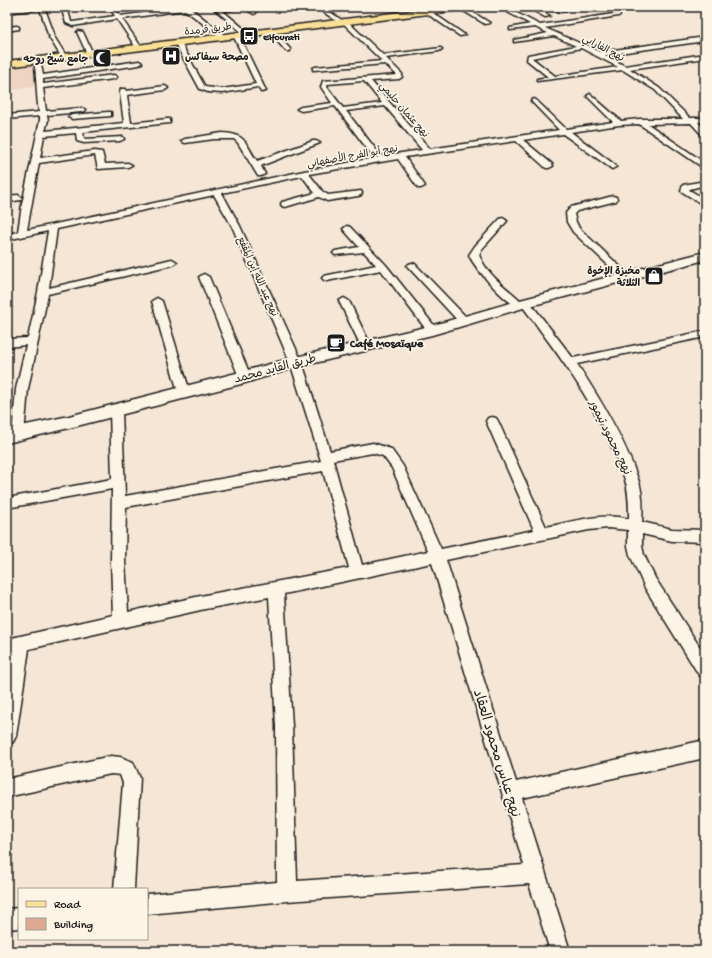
<svg xmlns="http://www.w3.org/2000/svg" width="712" height="958" font-family="'Gochi Hand','Playpen Sans Arabic',sans-serif">
	<style>
		.built { fill: #efd4c2 }
		.building { fill: #dfaa94; stroke: #1c1c1c }
		.lines { fill: none; stroke-linecap: round; stroke-linejoin: round }
		.street-casing { stroke: #1c1c1c; stroke-width: 3 }
		.secondary-casing { stroke: #1c1c1c; stroke-width: 3 }
		.primary-casing { stroke: #1c1c1c; stroke-width: 3 }
		.street { fill: #fcf5e5; fill-rule: evenodd }
		.secondary { fill: #fcf5e5; fill-rule: evenodd }
		.primary { fill: #fadf96; fill-rule: evenodd }
		.labels { text-anchor: middle; stroke-width: 3.5; stroke-linejoin: round; paint-order: stroke }
		.far-street-label { font-size: 10px; fill: #1c1c1c; stroke: #fcf5e5 }
		.far-poi-label { font-size: 10px; font-weight: bold; fill: #1c1c1c; stroke: #fcf5e5; text-anchor: start }
		.poi-label { font-size: 12px; font-weight: bold; fill: #1c1c1c; stroke: #fcf5e5; text-anchor: start }
		.street-label { font-size: 12px; fill: #1c1c1c; stroke: #fcf5e5 }
		.near-street-label { font-size: 14px; fill: #1c1c1c; stroke: #fcf5e5 }
	</style>
	<rect width="100%" height="100%" fill="#f6e6d5"/>
	<filter id="ink" filterUnits="userSpaceOnUse"><feTurbulence type="fractalNoise" baseFrequency=".025" numOctaves="2"/><feDisplacementMap in="SourceGraphic" scale="8" xChannelSelector="R" yChannelSelector="G"/><feConvolveMatrix kernelMatrix="1 2 1 2 8 2 1 2 1" color-interpolation-filters="sRGB"/></filter>
	<g filter="url(#ink)">
		<!-- built -->
		<path class="built" d="M27,64L36,67V87L7,90V67Z"/>
		<!-- building -->
		<path class="building" d="M106,56L110,64L100,65L97,57Z"/>
		<g class="lines">
			<!-- street casing -->
			<g class="street-casing">
				<path id="street" d="M31,7H50L45,9L54,34L53,35L67,57L66,58H62L49,37L50,36L48,34L40,9L7,13V9Z
					M61,7H67L71,22H73L115,16L109,7H115L120,16L189,7L227,37L222,38L185,10L122,19L142,48L139,50L137,49L117,19L73,26L66,23Z
					M212,7H249L256,11V13L254,14L243,8L223,11L249,33V35H245Z
					M316,7H323L343,21H347L383,55L441,48L442,49L439,51L386,58L402,74V77L399,79L371,81L430,149L559,130L532,102L531,101L534,99L536,100L566,129L613,122L587,96L590,94L621,121L639,119H683L655,90L623,70L537,81V79L548,77L527,60L528,55L576,46L554,36L514,42V40L548,33L535,27L510,30V28L530,24L498,7H505L540,25L620,13V15L618,16L545,28L600,52L705,37V41L605,55L625,66L705,54V58L630,69L659,88L690,118H705V122H698L705,129V135H702L691,123L648,124L705,163V169L639,124L619,125L571,132L615,165L616,167L612,169L563,134L523,140L552,164L553,166L549,168H546L516,141L405,157L425,186L421,188H418L398,159L309,174L323,192L328,195L361,191L362,193L361,195L358,196L327,201L319,197L285,207L282,206L281,204L282,202L315,193L302,176L222,193L240,226L302,362L330,451L373,443L391,449L403,466L441,549L534,530L486,421L488,418L492,417L496,418L498,421L546,527C573,522 602,512 629,519C629,506 629,492 625,480C623,471 618,463 615,454C593,400 558,354 523,307C510,310 474,267 469,255L475,246L500,219L503,218L507,221L482,249L479,255C487,275 506,287 521,301H529L573,358L705,331V337L577,364C601,400 624,438 638,479C643,493 643,508 642,522L672,529L705,530V542L672,541L642,534V546L644,555L655,578L705,655V677L699,675L645,588L630,555L628,546V530L608,528L589,530L446,560L516,782L705,740V758L522,798L570,951H550L529,884L287,901L147,914V894L277,882L276,726L269,597L205,609L29,649L16,736L13,742L7,745V685L13,652L7,653V639L113,615L111,561L112,489L7,508V498L112,479L110,411L112,408L116,407L120,408L122,411L125,496L321,461L290,362L232,226L214,195L57,229L49,288L172,259L177,262L172,265L48,294L28,389L24,434L22,437L18,439L14,437L12,434L16,389L26,345L7,347V339L28,338L38,292L48,231L7,240V234L18,232L22,204L40,120V116L7,119V115L39,112C36,94 37,77 34,60L37,58L40,60L43,75L139,61L142,63L139,65L43,79V84L114,75L117,77L114,79L43,88L46,111L82,108L86,110L82,112L47,115L48,120L45,131L124,123L120,93L121,89H125L126,91L165,86L168,88L165,90L127,95L131,123L167,119H170V123L83,132L84,138L85,139L123,137L124,139L120,141L84,143L77,141L76,133L44,136L40,158L95,151L102,152L105,164L128,163L132,165L128,167L98,169L95,155L39,163L27,230L304,171L374,158L335,106L301,111L297,109L301,107L332,103L321,87L323,81L397,75L385,64L313,70V68L315,67L382,61L344,24H341ZM581,48L618,67L555,76L532,58ZM364,81L382,103L343,108L327,87L328,84ZM385,106L422,150L381,156L346,111ZM373,453L383,456L392,468L428,551L362,565L333,460ZM323,471L349,568L205,595L128,612L125,561L126,507ZM432,563L524,865L297,881L292,726L284,594Z
					M457,7H464L490,23L485,24Z
					M527,7H534L550,16L545,17Z
					M550,7H557L565,11L560,12Z
					M580,7H610L591,11Z
					M426,11H430L465,35L460,36L426,13Z
					M17,26L19,27V29L7,31V27Z
					M269,30H273L290,49V51H286L269,32Z
					M78,31L83,32L93,54L92,55L87,54L77,32Z
					M236,33L239,35L266,91L261,92L258,87L222,93L208,92L200,89L175,43L178,41L181,43L205,87L222,89L256,84L233,35Z
					M108,112H111V116L72,119L68,117L72,115Z
					M222,133C247,134 245,144 257,161L313,141H316L320,143L263,165L261,166L265,174L261,176H258L238,143L234,139H214L185,143L181,141L185,139Z
					M705,181V185L690,189L689,190L705,199V206L681,191L683,185Z
					M18,195L22,198L21,200L7,202V196Z
					M613,196L616,197L617,199L616,201L577,211L574,214L576,222L579,228L629,275L631,277L629,279H623L573,232L567,222L566,213L571,207Z
					M347,226L350,227L386,265L436,328L437,330L436,332H428L381,270L327,281L324,280L322,278L324,276L376,265L364,252L335,255L333,253L335,251L359,247L343,229Z
					M412,263L415,264L467,318L468,320L467,322H459L409,268L407,266L409,264Z
					M204,274L209,277L251,377L249,380H241L239,377L199,277Z
					M157,298L162,301L190,392L188,395H180L178,392L152,301Z
					M344,298L349,301L371,346L370,349H362L361,346L339,301Z
					M111,756L120,757L133,762L140,778L134,889H114L123,783L120,775L111,774L7,797V779Z
					M19,908V928L7,929V909Z"/>
			</g>
			<!-- secondary casing -->
			<g class="secondary-casing">
				<path id="secondary" d="M705,252V260L530,306L432,335L298,367L245,383L69,428L7,443V429L69,416L244,371L296,357L430,326L520,300Z"/>
			</g>
			<!-- primary casing -->
			<g class="primary-casing">
				<path id="primary" d="M441,7H464L460,10L7,67V61Z"/>
			</g>
			<!-- street -->
			<use href="#street" class="street"/>
			<!-- secondary -->
			<use href="#secondary" class="secondary"/>
			<!-- primary -->
			<use href="#primary" class="primary"/>
		</g>
	</g>
	<!-- icons -->
	<defs>
		<g id="bus-square" transform="scale(1)"><rect x="-9" y="-9" width="18" height="18" rx="4" fill="#1c1c1c" stroke="#fcf5e5"/><path d="M-5-6H5V4H4V6H2V4H-2V6H-4V4H-5ZM-3.5-4V0h7V-4ZM-3.5 1.2v1.5H-2V1.2ZM2 1.2v1.5H3.5V1.2Z" fill="#fff"/></g>
		<g id="hospital-square" transform="scale(1)"><rect x="-9" y="-9" width="18" height="18" rx="4" fill="#1c1c1c" stroke="#fcf5e5"/><path d="M-5-5h3v3.5h4V-5h3V5h-3V1.5h-4V5h-3Z" fill="#fff"/></g>
		<g id="mosque-square" transform="scale(1)"><rect x="-9" y="-9" width="18" height="18" rx="4" fill="#1c1c1c" stroke="#fcf5e5"/><path d="M3.5-4.9A6 6 0 1 0 3.5 4.9A5 5 0 1 1 3.5-4.9Z" fill="#fff"/></g>
		<g id="shop-square" transform="scale(1)"><rect x="-9" y="-9" width="18" height="18" rx="4" fill="#1c1c1c" stroke="#fcf5e5"/><path d="M-5-2.5h2.3a2.7 3.5 0 0 1 5.4 0H5L5.5 6h-11ZM-1.5-2.5h3a1.5 2.3 0 0 0-3 0Z" fill="#fff"/></g>
		<g id="cafe-square" transform="scale(1)"><rect x="-9" y="-9" width="18" height="18" rx="4" fill="#1c1c1c" stroke="#fcf5e5"/><path d="M-5.5-4.5H6V0H3Q3 3.5 0 3.5H-2.5Q-5.5 3.5-5.5 0ZM3-3.2v2h1.7v-2ZM-6 4.5H4V6H-6Z" fill="#fff"/></g>
	</defs>
	<g fill-rule="evenodd">
		<use href="#bus-square" x="249" y="36"/>
		<use href="#hospital-square" x="171" y="56"/>
		<use href="#mosque-square" x="102" y="58"/>
		<use href="#shop-square" x="654" y="276"/>
		<use href="#cafe-square" x="336" y="343"/>
	</g>
	<g class="labels">
		<!-- far-street labels -->
		<g class="far-street-label">
			<text transform="translate(208 28) rotate(-7)" y="4">طريق قرمدة</text>
			<text transform="translate(604 47) rotate(28)" y="4">نهج الفارابي</text>
			<text transform="translate(405 109) rotate(49)" y="4">نهج عثمان حليمي</text>
			<text transform="translate(352 155) rotate(-10)" y="4">نهج أبو الفرج الأصفهاني</text>
			<text transform="translate(259 276) rotate(66)" y="4">نهج عبد الله إبن المقفع</text>
		</g>
		<!-- far-poi labels -->
		<g class="far-poi-label">
			<text x="263" y="40">Elfourati</text>
			<text x="185" y="60">مصحة سيفاكس</text>
			<text x="88" y="62" text-anchor="end">جامع شيخ روحه</text>
			<text x="640" y="274" text-anchor="end">مخبزة الإخوة<tspan x="640" dy="12">الثلاثة</tspan></text>
		</g>
		<!-- poi labels -->
		<g class="poi-label">
			<text x="350" y="347">Café Mosaïque</text>
		</g>
		<!-- street labels -->
		<g class="street-label">
			<text transform="translate(275 368) rotate(-15)" y="4">طريق القايد محمد</text>
			<text transform="translate(611 437) rotate(64)" y="4">نهج محمود تيمور</text>
		</g>
		<!-- near-street labels -->
		<g class="near-street-label">
			<text transform="translate(498 753) rotate(73)" y="5">نهج عباس محمود العقاد</text>
		</g>
	</g>
	<!-- margin -->
	<rect width="712" height="958" fill="none" stroke="#fcf5e5" stroke-width="24"/>
	<rect x="12" y="12" width="688" height="934" fill="none" stroke="#1c1c1c" stroke-width="1.5" filter="url(#ink)"/>
	<!-- legend -->
	<rect x="18" y="888" width="130" height="52" fill="#fcf5e5" stroke="#a29e95"/>
	<rect x="26" y="901" width="20" height="6" fill="#fadf96" stroke="#a29e95"/>
	<text x="54" y="908" font-size="12" fill="#1c1c1c">Road</text>
	<rect x="26" y="918" width="20" height="12" fill="#dfaa94" stroke="#a29e95"/>
	<text x="54" y="928" font-size="12" fill="#1c1c1c">Building</text>
</svg>
